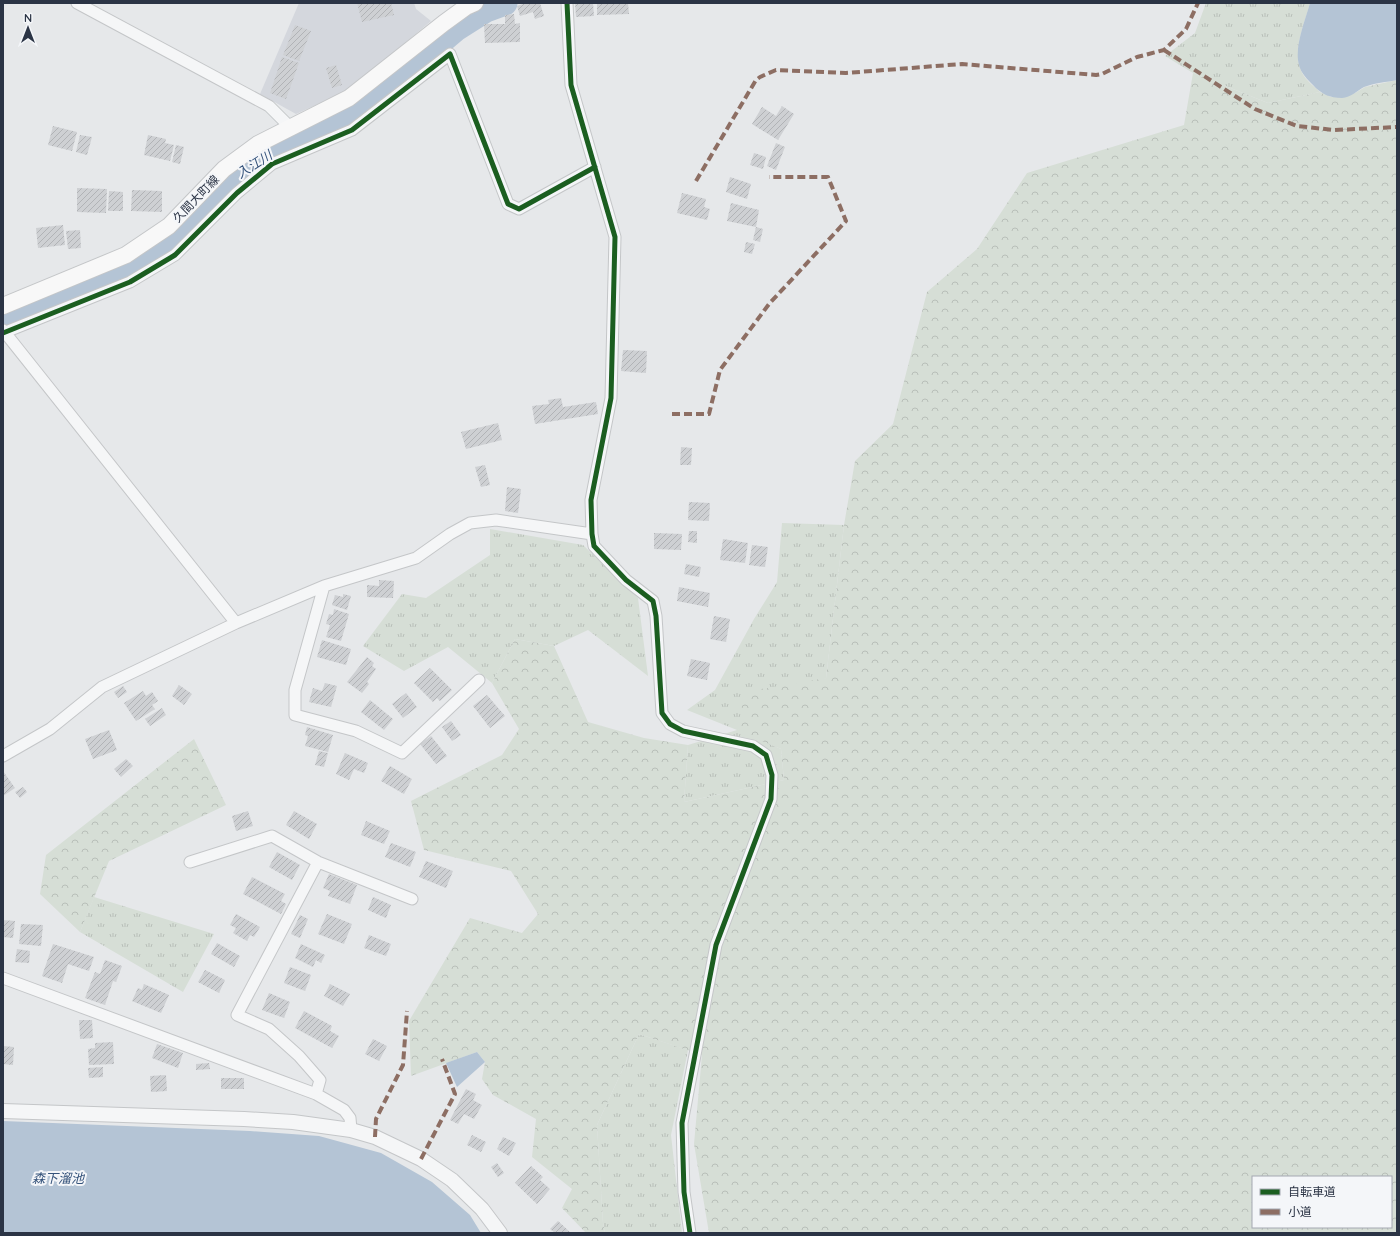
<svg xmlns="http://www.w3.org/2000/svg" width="1400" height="1236" font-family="Quicksand,'Noto Sans JP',sans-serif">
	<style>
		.built { fill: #d4d7dd }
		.grass { fill: url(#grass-tufts) }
		.forest { fill: url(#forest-crowns); fill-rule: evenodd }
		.water { fill: #b4c4d5 }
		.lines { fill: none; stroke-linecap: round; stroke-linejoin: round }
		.river { stroke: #b4c4d5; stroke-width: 25 }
		.building { fill: url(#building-hatch) }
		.minor-casing { stroke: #c4c6c8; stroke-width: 13 }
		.tertiary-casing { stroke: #c4c6c8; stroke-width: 16 }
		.secondary-casing { stroke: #c4c6c8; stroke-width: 18 }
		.minor { stroke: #f5f6f7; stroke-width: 11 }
		.tertiary { stroke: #f5f6f7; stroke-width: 14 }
		.secondary { stroke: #f8f8f8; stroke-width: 16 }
		.quiet { stroke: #8d6e63; stroke-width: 4; stroke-dasharray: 8 4; stroke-linecap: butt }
		.cycleway-casing { stroke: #f4f6f9; stroke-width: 8 }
		.cycleway { stroke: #1b5e20; stroke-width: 5 }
		.labels { text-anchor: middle; stroke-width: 4; stroke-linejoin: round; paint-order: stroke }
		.street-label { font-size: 12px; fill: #2b3445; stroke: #f4f6f9 }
		.water-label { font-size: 13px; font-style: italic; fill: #34527a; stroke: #f4f6f9 }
	</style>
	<defs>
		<pattern id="grass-tufts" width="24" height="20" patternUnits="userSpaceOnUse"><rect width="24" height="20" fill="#d6ded6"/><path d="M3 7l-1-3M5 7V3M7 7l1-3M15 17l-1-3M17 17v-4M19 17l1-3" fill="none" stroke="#b8bfb9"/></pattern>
		<pattern id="forest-crowns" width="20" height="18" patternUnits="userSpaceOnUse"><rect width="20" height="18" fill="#d6ded6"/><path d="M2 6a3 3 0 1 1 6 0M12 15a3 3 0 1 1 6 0" fill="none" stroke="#b8bfb9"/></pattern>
		<pattern id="building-hatch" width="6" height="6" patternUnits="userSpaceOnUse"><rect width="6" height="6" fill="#ced0d3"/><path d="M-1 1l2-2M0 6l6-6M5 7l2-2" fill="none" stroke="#b1b3b6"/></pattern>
	</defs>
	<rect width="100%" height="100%" fill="#e6e8ea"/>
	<!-- built -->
	<path class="built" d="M299,3H414L416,9L431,21L349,90L296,114L260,94Z"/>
	<!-- grass -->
	<path class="grass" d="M1206,3H1310C1304,26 1290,54 1304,76C1308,82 1315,87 1320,92L1268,103L1193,73L1165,56L1195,33Z
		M782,523L844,525L826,678L738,730L781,749L784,780L684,802L688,745L737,730L687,710L715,690L754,619L777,582Z
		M490,529L583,545L638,598L648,676L588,630L554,646L515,639L492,683L448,647L404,671L363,646L402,594L426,598L490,555Z
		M94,897L214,934L183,992L80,932Z
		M639,1034L688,1050L671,1135L682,1233H605L603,1223L597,1125Z"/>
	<!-- forest -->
	<path class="forest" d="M1193,73L1268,103L1320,92L1331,97L1355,93L1365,87L1397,80V1233H709L694,1144L702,1055L639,1034L597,1125L603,1223L605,1233H586L562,1208L572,1189L532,1157L536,1119L493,1095L482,1079L485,1062L477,1052L411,1076L409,1021L470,918L522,933L538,914L511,871L424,850L411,801L502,755L519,729L492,683L515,639L554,646L588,722L644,738L688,745L684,802L784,780L781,749L738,731L744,692L826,678L844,525L855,461L893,424L927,292L977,249L1027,173L1184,125ZM1253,1177H1391V1227H1253Z
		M194,739L226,805L109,861L80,932L40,894L46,855Z"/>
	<!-- water -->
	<path class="water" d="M1310,3H1397V80C1387,82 1374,83 1364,87C1357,91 1351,97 1342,98C1330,98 1321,94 1313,85C1307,79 1301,73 1299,65C1294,47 1305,21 1310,3Z
		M477,1052L485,1062L457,1087L446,1063Z
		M3,1121L250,1131L319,1136L381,1153L432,1182L470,1215L481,1233H3Z"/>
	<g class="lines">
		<!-- river -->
		<path class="river" d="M3,320L8,317L118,275L171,243L230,179L265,154L327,126L371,101L456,29L486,10L505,3"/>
	</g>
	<!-- building -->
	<path class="building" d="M357,3H391L394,15L362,22Z
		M526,3H540L544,16L535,19L533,12L520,16L517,6Z
		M575,3H593L594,16L576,17Z
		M597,3H628L629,14L597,15Z
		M514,14L515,24L520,23V42L485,43L484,24H505V15Z
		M295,25L311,31L299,61L283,55Z
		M282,57L299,63L286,99L270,93Z
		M336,65L342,85L332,88L326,68Z
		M782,106L794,114L778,140L752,124L762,107L776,116Z
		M53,126L77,132L72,151L48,145Z
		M80,135L92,137L87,155L76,152Z
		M148,135L166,139L165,143L174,145L170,161L144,155Z
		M776,143L785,147L776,170L767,166Z
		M176,145L184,147L180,164L172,162Z
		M754,153L766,157L763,169L750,165Z
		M730,177L751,184L747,199L726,192Z
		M77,188L107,189L106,213L77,212Z
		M132,190L162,191V212L131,211Z
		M109,191L123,192V211H108Z
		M682,193L706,199L704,207L710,209L707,220L677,213Z
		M731,203L759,210L756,227L727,221Z
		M63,225L65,245L38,248L36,228Z
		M756,227L763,229L760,242L753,240Z
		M80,230L81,248L68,249L66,231Z
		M746,242L755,244L752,254L744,252Z
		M623,350L647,351L646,373L621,371Z
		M561,398L563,407L596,402L598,414L535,424L532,406L549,404L548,400Z
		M498,423L502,440L466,449L461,432Z
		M681,447L692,448L691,465H680Z
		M485,465L490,485L481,487L475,467Z
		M507,487L521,489L518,513L505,511Z
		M689,502L710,503L709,521L688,520Z
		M689,531H697V543L688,542Z
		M654,533L682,534L681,550L654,549Z
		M723,539L748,543L745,563L720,560Z
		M752,545L768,547L765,567L749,565Z
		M686,564L701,567L699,577L684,574Z
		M379,580L394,581L393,598L367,597V585L379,586Z
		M679,587L710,593L708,607L677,601Z
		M343,594L351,596L347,610L332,605L335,595L343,597Z
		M334,609L349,614L341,641L326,637L330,625L326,624L329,614L333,615Z
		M714,616L730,619L726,642L710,639Z
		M322,640L351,649L346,665L317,657Z
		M367,657L374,663L372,666L376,669L367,682L369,684L362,693L347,682Z
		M691,659L710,663L707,680L687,676Z
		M430,668L452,690L440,701L437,698L433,702L414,683Z
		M325,683L337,686L331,707L309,702L313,688L322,691Z
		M179,685L192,694L184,705L172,696Z
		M123,686L127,692L118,698L114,692Z
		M143,691L146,696L152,692L158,701L152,705L155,709L136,721L124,703Z
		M406,693L417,707L403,718L392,704Z
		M487,695L505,716L490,728L473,706Z
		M370,700L393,719L384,730L361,712Z
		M162,708L166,715L150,726L145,719Z
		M451,721L461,735L452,741L442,727Z
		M307,727L333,735L328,752L305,746L308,736L305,735Z
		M109,730L117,750L93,759L85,739Z
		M431,736L447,756L436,764L420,744Z
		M319,751L328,753L324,767L315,765Z
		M345,753L368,763L364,773L354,769L349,780L336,774Z
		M126,759L133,766L121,777L114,769Z
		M390,766L412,779L404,794L381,781Z
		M3,771L15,788L3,796Z
		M23,787L27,792L20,798L15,792Z
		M248,811L253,826L236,831L232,816Z
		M294,811L317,824L309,839L286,825Z
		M366,821L390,831L384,844L361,835Z
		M391,843L416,852L410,867L385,857Z
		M277,852L300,865L292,880L269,867Z
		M426,861L453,871L446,888L419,877Z
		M329,874L357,885L350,904L328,896L330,891L323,888Z
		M252,877L285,894L281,901L286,904L281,914L243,894Z
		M373,897L391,905L386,918L368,910Z
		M236,914L260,927L254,937L250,935L247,941L233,933L236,928L230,925Z
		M327,914L352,924L344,944L318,934Z
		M300,915L308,919L300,938L291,934Z
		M3,920L15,921L13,938L3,937Z
		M21,924L43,925L41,946L19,944Z
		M369,935L391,944L386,956L364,948Z
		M217,943L240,956L234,967L211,954Z
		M53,944L94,957L89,971L68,964L62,983L42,976Z
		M301,944L325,955L321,963L316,960L313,967L295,958Z
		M17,949L30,951L29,963L15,962Z
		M105,960L122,966L116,982L113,981L105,1005L85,998L95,972L100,974Z
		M290,967L311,975L305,991L284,983Z
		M205,970L225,980L219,993L198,982Z
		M144,984L169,995L161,1013L132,1001L138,988L142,990Z
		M330,984L350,994L343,1006L324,996Z
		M269,993L290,1002L284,1018L262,1010Z
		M304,1011L332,1026L330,1031L339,1036L332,1048L295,1028Z
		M79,1020H92L93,1038L80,1039Z
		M373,1039L387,1046L379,1061L365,1054Z
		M113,1042L114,1064L89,1065L88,1049L95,1048V1043Z
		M157,1044L183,1053L178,1068L152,1058Z
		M3,1046L14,1047L13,1065L3,1064Z
		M209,1063L210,1069L196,1070V1064Z
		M103,1067V1077L89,1078L88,1068Z
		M166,1075L167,1091L151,1092L150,1076Z
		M221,1078H244V1089H221Z
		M466,1089L476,1094L473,1100L482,1105L474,1119L464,1114L458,1124L450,1120Z
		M472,1135L486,1142L481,1152L467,1145Z
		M503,1137L516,1143L509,1156L497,1149Z
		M497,1163L504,1173L498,1177L491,1167Z
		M531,1166L543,1177L540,1180L550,1189L537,1204L515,1183Z
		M558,1221L571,1233H555L550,1229Z"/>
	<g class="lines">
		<!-- minor casing -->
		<g class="minor-casing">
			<path id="minor" d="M77,3L269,106L290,127
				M567,3L571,85L615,237L611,398L591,500L592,534L594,546L626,580L653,601L656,616L662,713L670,724L683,731L753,746L766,755L772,775L771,799L716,945L682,1123L684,1192L690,1233
				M3,330L236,623
				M3,333L130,282L175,255L237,193L272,164L352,130L450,54L508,204L519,209L595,167
				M324,586L295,690V715L356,731L402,753L479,680
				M3,756L50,729L102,687L236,623L324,586L416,558L450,534L470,523L496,520L592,534
				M190,862L272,836L318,862L412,899
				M3,978L316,1094L344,1110L350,1118L351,1130
				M316,1094L320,1080L299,1056L269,1029L237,1015L318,862"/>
		</g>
		<!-- tertiary casing -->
		<g class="tertiary-casing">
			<path id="tertiary" d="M3,1111L244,1119L293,1122L351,1130L375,1137L421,1159L452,1180L482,1209L500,1233"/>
		</g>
		<!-- secondary casing -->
		<g class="secondary-casing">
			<path id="secondary" d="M3,306L126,255L169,226L224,169L258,144L349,98L444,23L466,7L475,3"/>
		</g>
		<!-- minor -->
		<use href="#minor" class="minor"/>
		<!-- tertiary -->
		<use href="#tertiary" class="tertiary"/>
		<!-- secondary -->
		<use href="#secondary" class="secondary"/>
		<!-- quiet -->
		<path class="quiet" d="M1164,50L1255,109L1297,126L1334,130L1397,127
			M696,181L756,80L760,77L776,70L846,73L962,64L1096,75L1102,74L1137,57L1164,50L1186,29L1198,3
			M672,414H709L720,370L769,304L846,221L828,177H769
			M375,1137L376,1119L403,1065L407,1011
			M421,1159L455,1094L442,1059"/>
		<!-- cycleway casing -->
		<g class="cycleway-casing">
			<path id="cycleway" d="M567,3L571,85L615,237L611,398L591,500L592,534L594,546L626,580L653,601L656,616L662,713L670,724L683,731L753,746L766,755L772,775L771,799L716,945L682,1123L684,1192L690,1233
				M3,333L130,282L175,255L237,193L272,164L352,130L450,54L508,204L519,209L595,167"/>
		</g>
		<!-- cycleway -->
		<use href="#cycleway" class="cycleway"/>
	</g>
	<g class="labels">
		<!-- street labels -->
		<g class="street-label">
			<text transform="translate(196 199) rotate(-46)" y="4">久間大町線</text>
		</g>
		<!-- water labels -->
		<g class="water-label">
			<text transform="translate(254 164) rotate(-33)" y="5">入江川</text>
			<text x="58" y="1183">森下溜池</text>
		</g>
	</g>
	<!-- border -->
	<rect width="1400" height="1236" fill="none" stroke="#2b3445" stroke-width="8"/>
	<!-- legend -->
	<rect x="1252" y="1176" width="140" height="52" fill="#f4f6f9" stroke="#a4a8b1"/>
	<rect x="1260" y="1189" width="20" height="6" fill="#1b5e20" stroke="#a4a8b1"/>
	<text x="1288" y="1196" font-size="12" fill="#2b3445">自転車道</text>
	<rect x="1260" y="1209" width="20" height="6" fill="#8d6e63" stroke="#a4a8b1"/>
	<text x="1288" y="1216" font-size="12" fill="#2b3445">小道</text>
	<!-- north arrow -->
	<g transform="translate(28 28)" stroke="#f4f6f9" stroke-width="3" paint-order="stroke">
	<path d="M0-3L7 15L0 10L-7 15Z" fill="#2b3445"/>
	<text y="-6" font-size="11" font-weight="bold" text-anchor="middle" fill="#2b3445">N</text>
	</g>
</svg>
